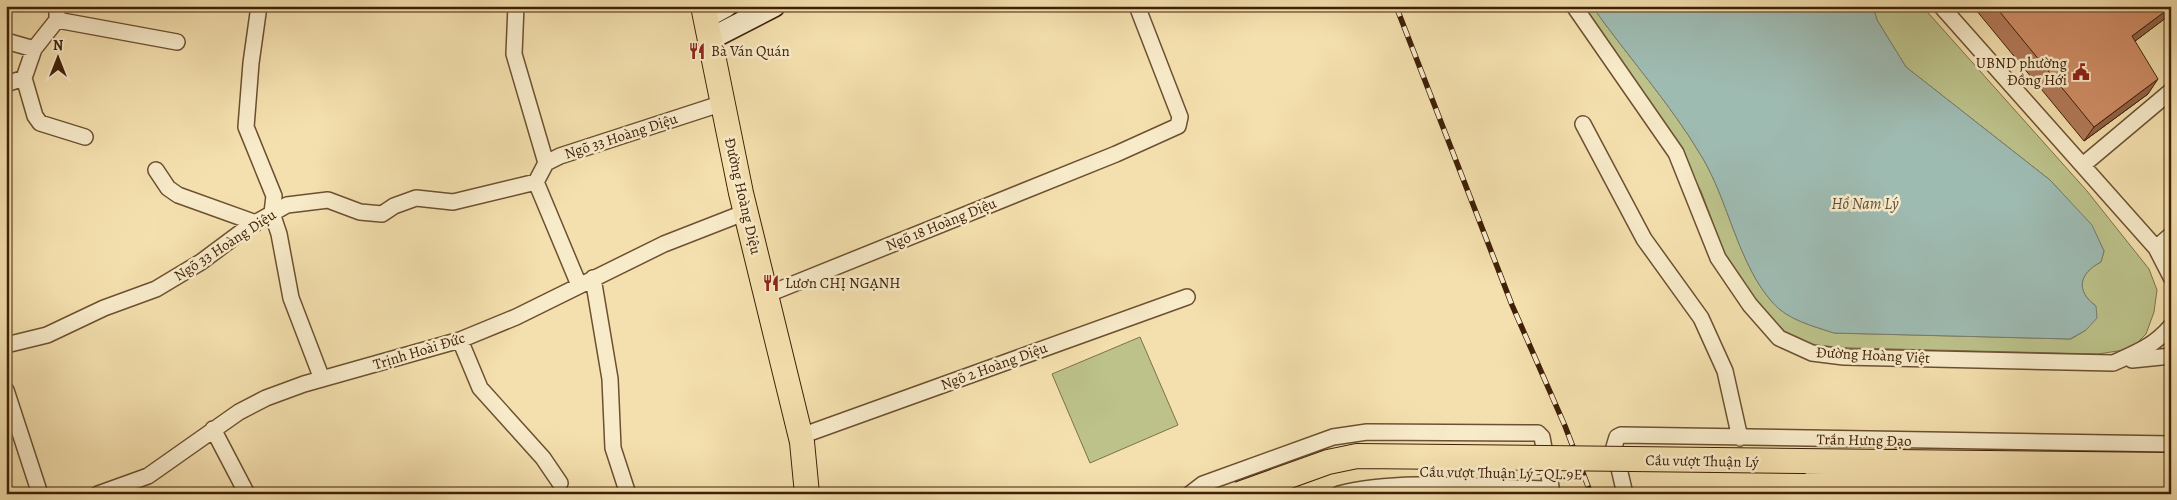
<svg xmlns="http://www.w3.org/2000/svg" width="2177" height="500" font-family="Alegreya,serif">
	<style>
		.green { fill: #bcc28a; stroke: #7e7148 }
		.water { fill: #9ebbb2; stroke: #787d6e }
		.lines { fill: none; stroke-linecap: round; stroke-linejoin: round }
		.street-casing { stroke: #6c5031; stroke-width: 18 }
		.secondary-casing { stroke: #3f2007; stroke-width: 24 }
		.primary-casing { stroke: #3f2007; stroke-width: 26 }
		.street { stroke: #f8ebca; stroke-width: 15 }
		.secondary { stroke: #f8ebca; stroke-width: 21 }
		.primary { stroke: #f4e0ae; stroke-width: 24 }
		.rail-casing { stroke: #3f2007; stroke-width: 5.5 }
		.rail { stroke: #f8ebca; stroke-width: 4; stroke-dasharray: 11; stroke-linecap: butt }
		.primary-bridge-casing { stroke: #3f2007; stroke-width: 26; stroke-linecap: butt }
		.primary-bridge { stroke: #f4e0ae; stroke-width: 24 }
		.wall { fill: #b27958; stroke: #3f2007 }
		.shaded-wall { fill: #916347; stroke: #3f2007 }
		.building { fill: #cf8d66; stroke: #3f2007 }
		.labels { text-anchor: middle; stroke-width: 5; stroke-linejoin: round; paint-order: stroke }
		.poi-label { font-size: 15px; fill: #3f2007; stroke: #f8ebca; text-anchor: start }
		.street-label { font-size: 15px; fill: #3f2007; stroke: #f8ebca }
		.water-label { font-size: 16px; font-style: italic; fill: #5c4e3a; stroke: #f8ebca }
	</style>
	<rect width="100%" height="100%" fill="#f4e0ae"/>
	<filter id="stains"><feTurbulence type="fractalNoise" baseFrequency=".004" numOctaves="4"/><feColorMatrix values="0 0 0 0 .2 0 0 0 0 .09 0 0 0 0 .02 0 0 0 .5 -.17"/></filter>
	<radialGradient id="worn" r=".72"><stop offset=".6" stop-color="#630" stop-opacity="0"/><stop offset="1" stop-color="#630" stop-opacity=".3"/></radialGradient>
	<!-- green -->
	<path class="green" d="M1579,6H1592C1628,57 1670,103 1702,157C1729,202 1738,264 1773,303C1788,320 1813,326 1834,333L2071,339L2086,330L2096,306C2075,291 2079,273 2101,262L2104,251L2091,225L2050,180L1906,67L1877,20L1873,6H1922L2087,191L2149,269L2157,290L2154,312L2146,334L2131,349L2098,354L1852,348L1810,345L1789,336L1747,291L1724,252L1701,191L1669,135Z
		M1140,337L1178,425L1090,463L1052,374Z"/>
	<!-- water -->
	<path class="water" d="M1592,6H1873L1877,20L1906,67L2050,180L2092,225L2104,251L2101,262C2079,273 2075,291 2096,306L2097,318L2086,330L2070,339L1834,333C1813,326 1788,320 1773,303C1738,264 1729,202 1702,157C1670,103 1628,57 1592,6Z"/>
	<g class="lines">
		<!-- street casing -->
		<g class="street-casing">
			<path id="street" d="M57,6V20L34,49L24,78L35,116L40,123L85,137
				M259,6L251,63L246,127L274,196L272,213L279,234L291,298L322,379
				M516,6L514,54L546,163
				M1574,6L1676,153L1718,258L1750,305L1779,338L1812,353L1844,357L2113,363C2136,353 2154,346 2171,326
				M1941,6L2156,248L2171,277
				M57,20L177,42
				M6,41L34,49
				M6,84L24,78
				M1583,124L1644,239L1701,318L1725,371L1740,438
				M2083,165L2171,91
				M156,170L168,188L178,195L256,223
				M536,182L579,285
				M2160,255L2156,248L2171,235
				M593,278L610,379L613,448L628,494
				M766,295L1116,154L1178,126L1180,117L1137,6
				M460,340L480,388L543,458L560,483
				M6,345L47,335L104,308L156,289L201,262L248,227L287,205L328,200L360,212L382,214L394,206L416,198L453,202L536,182L546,163L560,156L723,103
				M2132,360L2171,356
				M6,390L40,494
				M213,429L247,494
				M801,436L1187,297
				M98,494L148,476L239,412L266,398L304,384L460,340L516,317L664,244L746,212
				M1190,494L1203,484L1333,437L1367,432L1538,433L1542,437L1551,487L1549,489C1485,488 1401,478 1339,494
				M1625,494L1614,447L1617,437L1621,435L2171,444"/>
		</g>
		<!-- secondary casing -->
		<g class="secondary-casing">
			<path id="secondary" d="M706,17L726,6
				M710,39L774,6"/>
		</g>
		<!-- primary casing -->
		<g class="primary-casing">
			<path id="primary" d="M703,6L741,193L802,442L807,494"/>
		</g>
		<!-- street -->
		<use href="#street" class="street"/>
		<!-- secondary -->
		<use href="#secondary" class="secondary"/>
		<!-- primary -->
		<use href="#primary" class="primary"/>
		<!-- rail casing -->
		<g class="rail-casing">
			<path id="rail" d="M1396,6L1512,305L1565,426L1591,494"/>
		</g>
		<!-- rail -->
		<use href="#rail" class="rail"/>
		<!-- primary-bridge casing -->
		<g class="primary-bridge-casing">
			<path id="primary-bridge" d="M1817,478L2171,484
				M1239,494L1328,462L1357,456L2171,465"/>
		</g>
		<!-- primary-bridge -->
		<use href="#primary-bridge" class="primary-bridge"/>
	</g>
	<!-- wall -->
	<path class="wall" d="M1979,6H2171V14L2135,41L2148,94L2084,141L1976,10Z"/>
	<!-- shaded-wall -->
	<path class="shaded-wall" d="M2171,7V14L2122,51L2132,36Z
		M2158,79L2148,94L2084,141L2094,127Z"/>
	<!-- building -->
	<path class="building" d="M1995,6H2171V7L2132,36L2158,79L2094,127Z"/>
	<!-- icons -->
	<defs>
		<g id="restaurant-bare" transform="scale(1.35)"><path d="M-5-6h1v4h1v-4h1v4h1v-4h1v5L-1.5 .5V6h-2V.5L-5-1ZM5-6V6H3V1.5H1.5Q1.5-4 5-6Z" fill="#8f2418" stroke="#f8ebca" stroke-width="2.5" paint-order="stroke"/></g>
		<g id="civic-bare" transform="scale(1.35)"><path d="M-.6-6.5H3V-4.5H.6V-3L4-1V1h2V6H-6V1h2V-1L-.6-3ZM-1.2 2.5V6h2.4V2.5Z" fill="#8f2418" stroke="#f8ebca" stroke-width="2.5" paint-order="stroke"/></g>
	</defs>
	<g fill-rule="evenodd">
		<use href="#restaurant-bare" x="697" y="51"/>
		<use href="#civic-bare" x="2081" y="72"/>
		<use href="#restaurant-bare" x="771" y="283"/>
	</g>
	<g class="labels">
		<!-- poi labels -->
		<g class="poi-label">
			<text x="711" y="56">Bà Ván Quán</text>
			<text x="2067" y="68" text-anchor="end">UBND phường<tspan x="2067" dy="17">Đồng Hới</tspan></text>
			<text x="785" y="288">Lươn CHỊ NGẠNH</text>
		</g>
		<!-- street labels -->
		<g class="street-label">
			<text transform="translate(621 136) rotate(-18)" y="5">Ngõ 33 Hoàng Diệu</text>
			<text transform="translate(743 196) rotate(77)" y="5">Đường Hoàng Diệu</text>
			<text transform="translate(941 224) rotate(-22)" y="5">Ngõ 18 Hoàng Diệu</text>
			<text transform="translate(225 245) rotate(-33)" y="5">Ngõ 33 Hoàng Diệu</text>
			<text transform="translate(419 351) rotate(-17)" y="5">Trịnh Hoài Đức</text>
			<text transform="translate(1873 355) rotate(3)" y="5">Đường Hoàng Việt</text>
			<text transform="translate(994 366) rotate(-20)" y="5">Ngõ 2 Hoàng Diệu</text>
			<text transform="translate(1864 440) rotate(1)" y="5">Trần Hưng Đạo</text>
			<text transform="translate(1702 461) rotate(1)" y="5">Cầu vượt Thuận Lý</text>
			<text transform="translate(1501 473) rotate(1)" y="5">Cầu vượt Thuận Lý - QL.9E</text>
		</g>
		<!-- water labels -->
		<g class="water-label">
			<text x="1865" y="209">Hồ Nam Lý</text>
		</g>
	</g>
	<!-- margin -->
	<rect width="2177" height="500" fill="none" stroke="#f4e0ae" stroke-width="25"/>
	<rect x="8" y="8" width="2162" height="485" fill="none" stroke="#3f2007" stroke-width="2.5"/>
	<rect x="12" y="12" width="2152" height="475" fill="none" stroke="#3f2007"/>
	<!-- north arrow -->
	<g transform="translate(58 58)" stroke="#f8ebca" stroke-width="4" paint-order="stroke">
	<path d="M0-4L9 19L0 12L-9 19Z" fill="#3f2007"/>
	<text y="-8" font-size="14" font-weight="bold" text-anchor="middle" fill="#3f2007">N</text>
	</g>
	<rect width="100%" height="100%" filter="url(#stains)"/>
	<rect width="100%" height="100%" fill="url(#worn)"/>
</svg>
